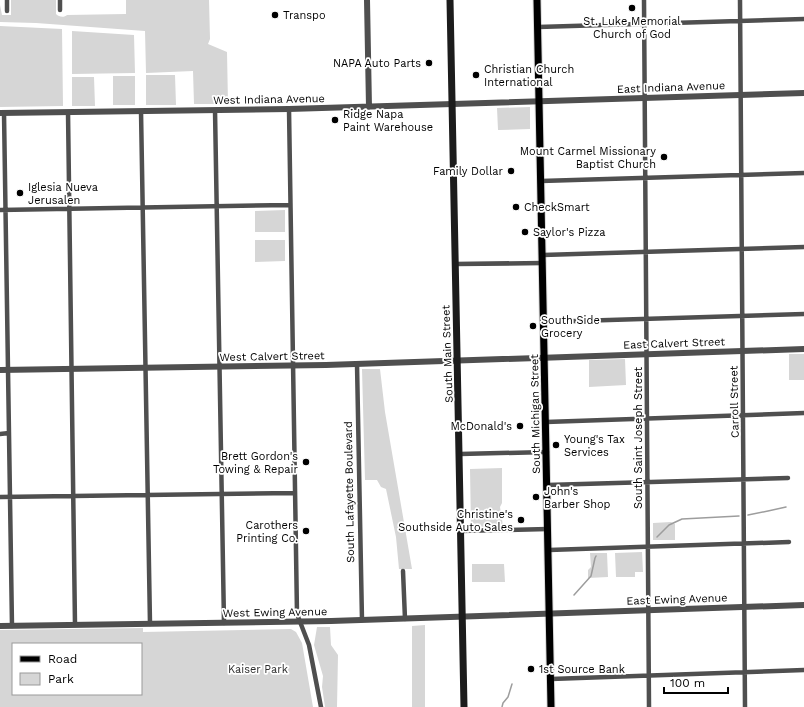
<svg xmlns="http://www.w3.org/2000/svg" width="804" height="707" font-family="'Work Sans',sans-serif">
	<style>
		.green { fill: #d6d6d6; fill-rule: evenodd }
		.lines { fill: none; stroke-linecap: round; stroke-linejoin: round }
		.stream { stroke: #9d9d9d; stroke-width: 1.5 }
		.primary-casing { stroke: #dbdbdb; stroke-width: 9 }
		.minor { stroke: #4f4f4f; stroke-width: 4.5 }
		.tertiary { stroke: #4f4f4f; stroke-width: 6 }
		.secondary { stroke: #1c1c1c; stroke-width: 7 }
		.primary { stroke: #000; stroke-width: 7 }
		.poi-dot { fill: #000; stroke: #fff; stroke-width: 1.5 }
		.labels { text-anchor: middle; stroke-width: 3.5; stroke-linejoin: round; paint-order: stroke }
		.poi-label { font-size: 11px; fill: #000; stroke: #fff; text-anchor: start }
		.street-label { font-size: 11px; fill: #000; stroke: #fff }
		.park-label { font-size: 11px; fill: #2d2d2d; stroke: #fff }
	</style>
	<rect width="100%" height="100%" fill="#fff"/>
	<!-- green -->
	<path class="green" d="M11,0H56V14C59,17 64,18 67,15L126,14V0H209L210,39L208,44L227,52L228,104H194L193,71L146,73L145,31L36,23L0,22V5L2,15H11Z
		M0,26L62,29L63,106L0,107Z
		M72,31L134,35L135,73L72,74Z
		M146,75H175L176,105H146Z
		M113,76H135V105H113Z
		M72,77H94L95,106H72Z
		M530,107V129L498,130L497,108Z
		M285,210V232H255V211Z
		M255,240H285V261L255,262Z
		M804,354V380H789V354Z
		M625,359L626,385L589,387V360Z
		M362,369H380L385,412L412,569H399L396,537L386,489L381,487L377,480H365Z
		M502,468V503L500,507L503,526L471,527L470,469Z
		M671,522L675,524V540H653V523Z
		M642,552L643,572H635V577H616L615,553Z
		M590,553H607L608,577L588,578V570L591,567Z
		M472,564H504L505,582H472Z
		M425,625V707H412V626Z
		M317,627H330L331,645L338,655L337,707H325L322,687L323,676L314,645Z
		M143,628V632L291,629L296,632L302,643L313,707H0V630ZM13,644H141V694H13Z"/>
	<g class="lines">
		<!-- stream -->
		<path class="stream" d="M748,515L768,511L786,507
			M657,537L669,525L682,519L739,516
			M574,595L591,576L595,558L596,556
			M502,707L503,703L508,697L512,684"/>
		<!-- primary casing -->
		<g class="primary-casing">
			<path id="primary" d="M537,0L551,707"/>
		</g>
		<!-- minor -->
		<path class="minor" d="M644,0L649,707
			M740,0L745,707
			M60,10V0
			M7,11V0
			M538,27L804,19
			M289,109L297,614L309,645L321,707
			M215,110L224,623
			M141,111L150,624
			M68,112L75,625
			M4,113L12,626
			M541,181L804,173
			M0,210L290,205
			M543,255L804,247
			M455,264L543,263
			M544,322L804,314
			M357,364L362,620
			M546,422L804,413
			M0,434L9,433
			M460,454L547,452
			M547,485L788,478
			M0,497L294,493
			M461,531L548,529
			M549,550L789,542
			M403,571L405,619
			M551,679L804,670"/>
		<!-- tertiary -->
		<path class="tertiary" d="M367,0L369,107
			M0,113L289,109L804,93
			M0,370L326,365L804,349
			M0,626L331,621L804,605"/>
		<!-- secondary -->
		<path class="secondary" d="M450,0L464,707"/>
		<!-- primary -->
		<use href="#primary" class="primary"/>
	</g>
	<!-- markers -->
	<g class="poi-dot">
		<circle cx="632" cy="8" r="4"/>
		<circle cx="275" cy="15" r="4"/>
		<circle cx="429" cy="63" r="4"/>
		<circle cx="476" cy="75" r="4"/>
		<circle cx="335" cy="120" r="4"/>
		<circle cx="664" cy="157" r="4"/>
		<circle cx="511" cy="171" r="4"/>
		<circle cx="20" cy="193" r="4"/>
		<circle cx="516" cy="207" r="4"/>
		<circle cx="525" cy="232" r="4"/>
		<circle cx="533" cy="326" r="4"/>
		<circle cx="520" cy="426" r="4"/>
		<circle cx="556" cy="445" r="4"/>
		<circle cx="306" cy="462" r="4"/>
		<circle cx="536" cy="497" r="4"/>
		<circle cx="521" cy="520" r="4"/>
		<circle cx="306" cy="531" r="4"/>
		<circle cx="531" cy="669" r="4"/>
	</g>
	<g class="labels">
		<!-- poi labels -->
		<g class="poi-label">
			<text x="283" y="19">Transpo</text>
			<text x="632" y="25" text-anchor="middle">St. Luke Memorial<tspan x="632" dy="13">Church of God</tspan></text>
			<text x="421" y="67" text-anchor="end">NAPA Auto Parts</text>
			<text x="484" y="73">Christian Church<tspan x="484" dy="13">International</tspan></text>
			<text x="343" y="118">Ridge Napa<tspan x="343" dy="13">Paint Warehouse</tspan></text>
			<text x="656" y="155" text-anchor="end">Mount Carmel Missionary<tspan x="656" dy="13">Baptist Church</tspan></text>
			<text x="503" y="175" text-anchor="end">Family Dollar</text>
			<text x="28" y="191">Iglesia Nueva<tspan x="28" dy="13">Jerusalen</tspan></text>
			<text x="524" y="211">CheckSmart</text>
			<text x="533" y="236">Saylor's Pizza</text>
			<text x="541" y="324">South Side<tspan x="541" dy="13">Grocery</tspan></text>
			<text x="512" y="430" text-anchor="end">McDonald's</text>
			<text x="564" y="443">Young's Tax<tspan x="564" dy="13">Services</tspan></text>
			<text x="298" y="460" text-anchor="end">Brett Gordon's<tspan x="298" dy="13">Towing &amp; Repair</tspan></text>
			<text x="544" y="495">John's<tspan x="544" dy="13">Barber Shop</tspan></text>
			<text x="513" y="518" text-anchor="end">Christine's<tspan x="513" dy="13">Southside Auto Sales</tspan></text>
			<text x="298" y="529" text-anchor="end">Carothers<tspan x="298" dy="13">Printing Co.</tspan></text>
			<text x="539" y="673">1st Source Bank</text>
		</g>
		<!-- street labels -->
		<g class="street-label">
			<text transform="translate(671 87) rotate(-2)" y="4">East Indiana Avenue</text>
			<text transform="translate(269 99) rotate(-1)" y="4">West Indiana Avenue</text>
			<text transform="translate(674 343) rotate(-2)" y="4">East Calvert Street</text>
			<text transform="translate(447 354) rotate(-92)" y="4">South Main Street</text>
			<text transform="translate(272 356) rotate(-1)" y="4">West Calvert Street</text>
			<text transform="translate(734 402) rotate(-91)" y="4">Carroll Street</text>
			<text transform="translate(535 414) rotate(-91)" y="4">South Michigan Street</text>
			<text transform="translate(638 438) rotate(-90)" y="4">South Saint Joseph Street</text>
			<text transform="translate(349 492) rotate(-91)" y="4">South Lafayette Boulevard</text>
			<text transform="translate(677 599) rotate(-2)" y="4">East Ewing Avenue</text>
			<text transform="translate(275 612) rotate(-1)" y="4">West Ewing Avenue</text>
		</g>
		<!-- park labels -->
		<g class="park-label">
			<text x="258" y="673">Kaiser Park</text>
		</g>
	</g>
	<!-- legend -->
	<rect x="12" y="643" width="130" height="52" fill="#ffffff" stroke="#999999"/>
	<rect x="20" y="656" width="20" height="6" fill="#000000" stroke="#999999"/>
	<text x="48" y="663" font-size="12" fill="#000000">Road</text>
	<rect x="20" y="673" width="20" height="12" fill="#d6d6d6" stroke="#999999"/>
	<text x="48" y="683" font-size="12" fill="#000000">Park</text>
	<!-- scale -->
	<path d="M664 687v6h64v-6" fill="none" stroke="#000000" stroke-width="2"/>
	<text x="670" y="687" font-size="12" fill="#000000" stroke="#ffffff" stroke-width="3" paint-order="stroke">100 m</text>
</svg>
